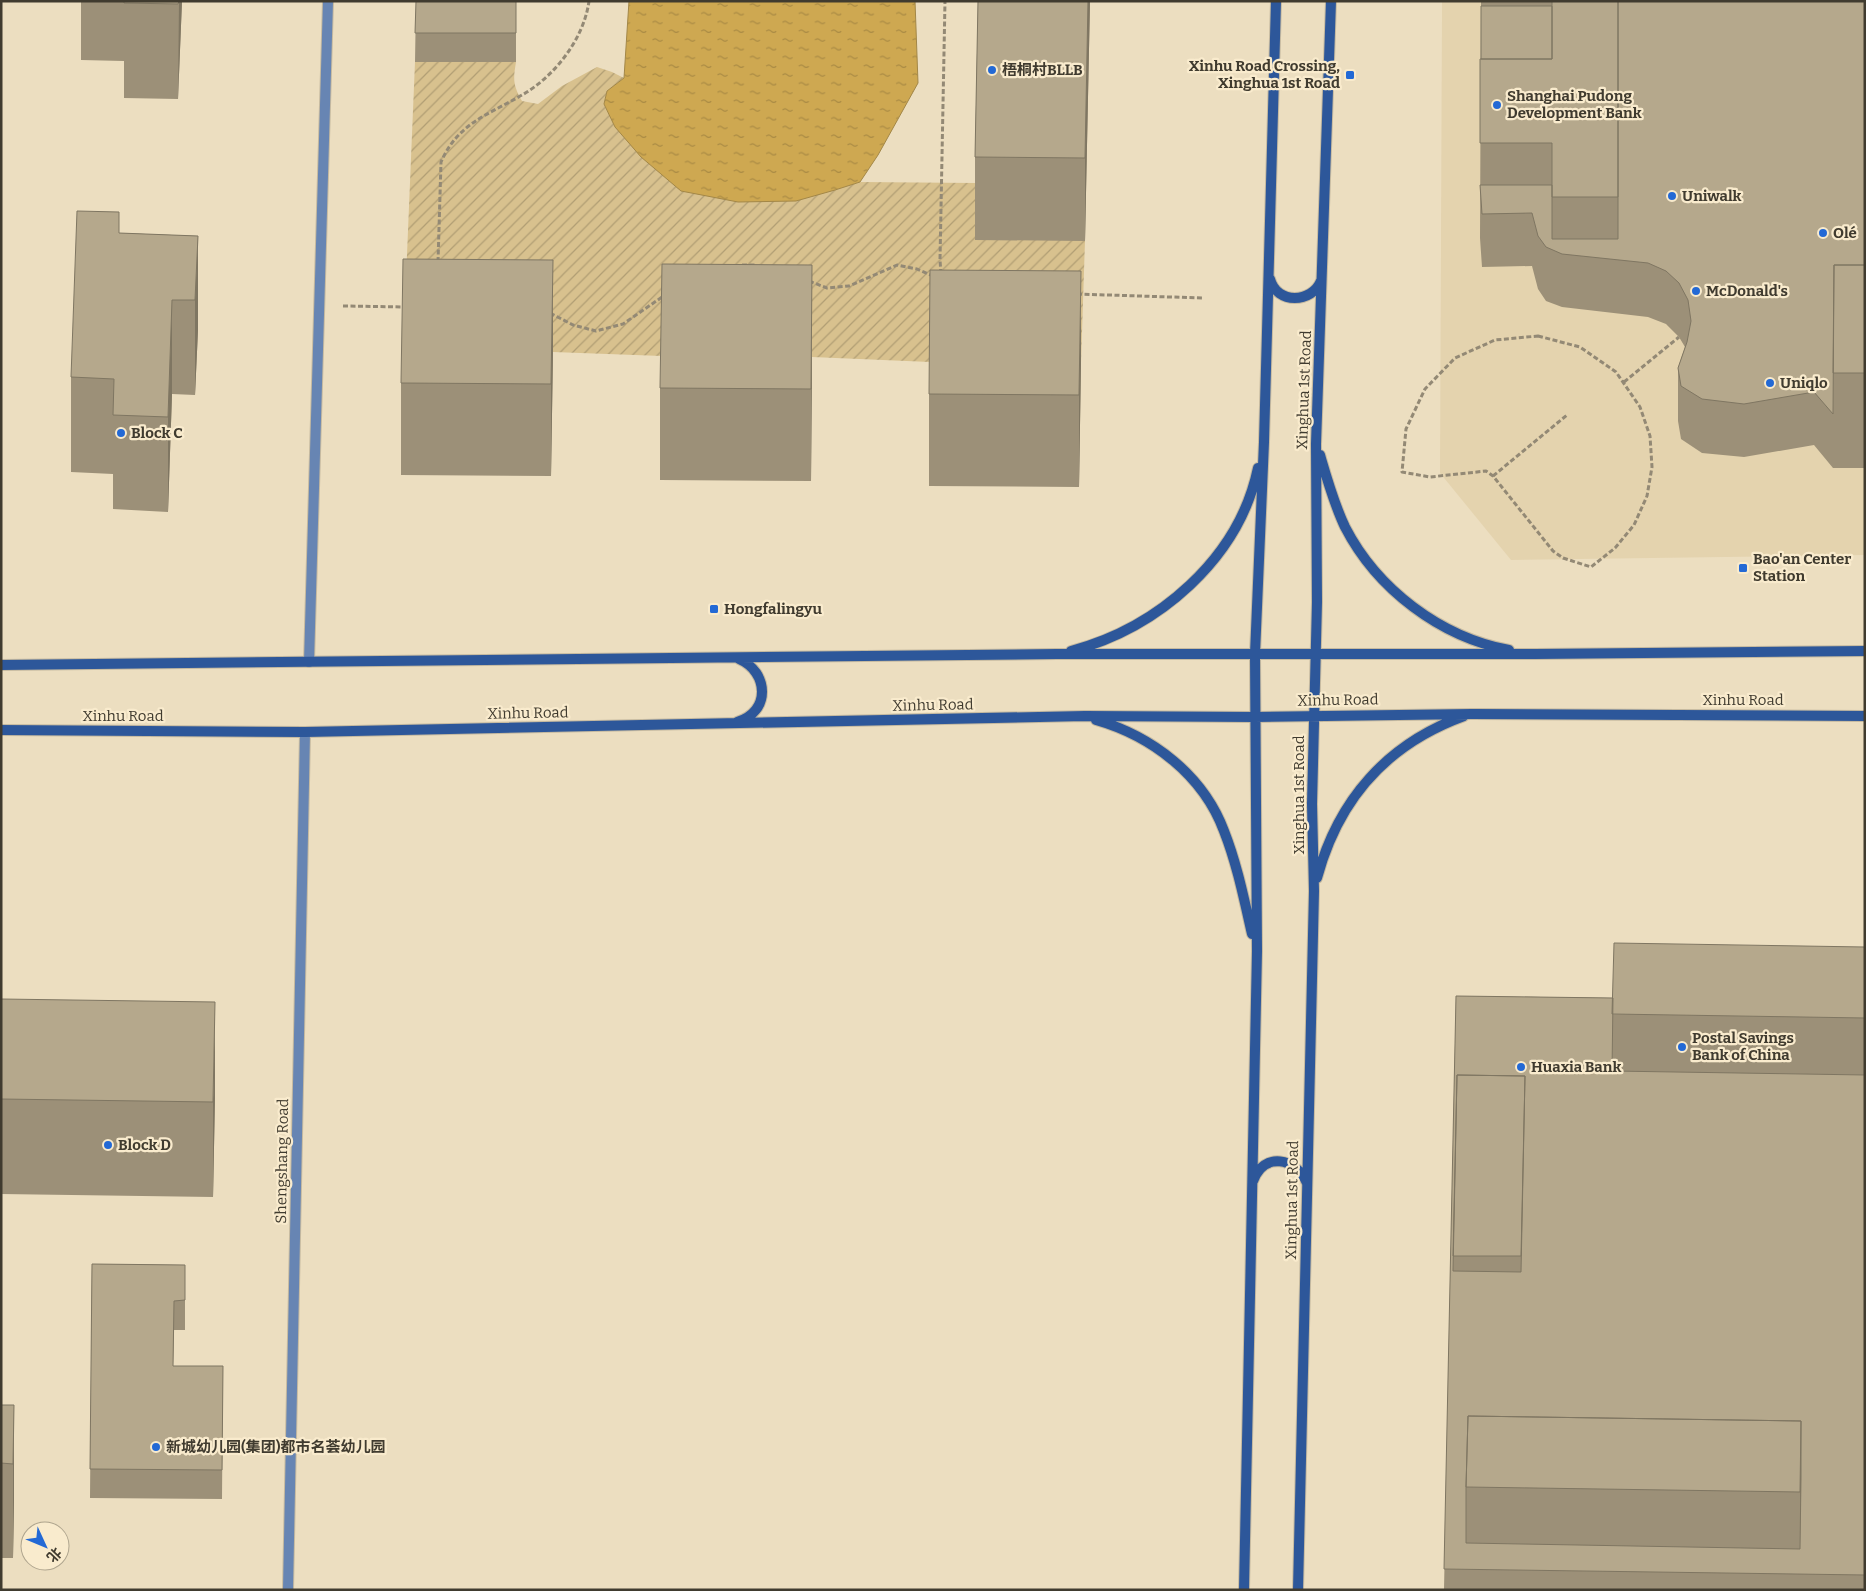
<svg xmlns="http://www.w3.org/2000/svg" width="1866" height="1591" font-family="Bitter,'Noto Sans SC',serif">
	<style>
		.built { fill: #e4d3ae }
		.garden { fill: url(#garden-furrows) }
		.water { fill: url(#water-ripples); stroke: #a38747 }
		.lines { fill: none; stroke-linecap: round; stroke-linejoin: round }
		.minor-casing { stroke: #c6baa0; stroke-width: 12 }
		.secondary-casing { stroke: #c6baa0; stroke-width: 12 }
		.path { stroke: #938975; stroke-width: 3; stroke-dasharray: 5 2.5; stroke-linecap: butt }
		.minor { stroke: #6785b3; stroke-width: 10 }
		.secondary { stroke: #2d579a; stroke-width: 10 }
		.wall { fill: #9c9078 }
		.shaded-wall { fill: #7f7662 }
		.building { fill: #b5a88c; stroke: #7f7662; fill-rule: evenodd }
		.poi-dot { fill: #2369d5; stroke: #f9ebcd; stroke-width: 2 }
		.labels { text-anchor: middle; stroke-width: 4.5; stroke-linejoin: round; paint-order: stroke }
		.poi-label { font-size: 15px; font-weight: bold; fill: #403b2f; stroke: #f9ebcd; text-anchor: start }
		.street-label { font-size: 15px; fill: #403b2f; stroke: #f9ebcd }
	</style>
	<defs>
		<pattern id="garden-furrows" width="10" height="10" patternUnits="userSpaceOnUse" patternTransform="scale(1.25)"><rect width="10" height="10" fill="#d8c18e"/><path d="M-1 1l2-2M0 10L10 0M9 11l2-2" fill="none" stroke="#b19e74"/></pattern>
		<pattern id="water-ripples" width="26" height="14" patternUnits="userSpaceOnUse" patternTransform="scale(1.25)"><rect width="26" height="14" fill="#cea851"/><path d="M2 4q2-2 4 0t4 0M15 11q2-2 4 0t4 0" fill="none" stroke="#a98a44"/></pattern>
	</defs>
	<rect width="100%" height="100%" fill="#ecdec0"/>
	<!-- built -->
	<path class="built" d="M1442,1H1865V555L1511,560L1440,473Z"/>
	<!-- garden -->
	<path class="garden" d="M415,62H516C513,80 513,85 522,101L538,104L562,86L597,67L612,72L624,78L607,91L604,104L615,127L835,190L860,182L976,183L1085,241L1081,363L930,362L812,357L662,356L553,352L403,351Z"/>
	<!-- water -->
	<path class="water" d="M629,1H915L918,83L878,155L860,182L835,190L796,201L738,202L681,191L641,157L615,127L604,104L607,91L624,78Z"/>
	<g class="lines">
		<!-- minor casing -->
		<g class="minor-casing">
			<path id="minor" d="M309,662L328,1
				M288,1590L305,732"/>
		</g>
		<!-- secondary casing -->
		<g class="secondary-casing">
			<path id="secondary" d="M1270,279C1277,305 1312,303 1321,281
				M1320,455C1327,479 1334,504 1345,527C1377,589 1440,637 1509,650
				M1071,651C1158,628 1239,559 1258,468
				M1,665L1057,654H1535L1865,651
				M1096,720C1152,736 1203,775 1224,831C1237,864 1244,899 1252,934
				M737,722C771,712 769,672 739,659
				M1,730L305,732L1085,716L1255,717L1472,714L1865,716
				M1317,878C1338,800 1387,744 1464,716
				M1253,1181C1264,1151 1296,1158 1307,1183
				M1244,1590L1257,951L1255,654L1264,442L1276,1
				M1298,1590L1314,891L1312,804L1317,602L1316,444L1331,1"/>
		</g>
		<!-- path -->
		<path class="path" d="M438,262L441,162C458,123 488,115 522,95C554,77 584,39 589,1
			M742,265H756
			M941,274L940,260L945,1
			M809,281L827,288L849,286L897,265L917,269L933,276
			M1077,294L1202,298
			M343,306L404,307
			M550,313L573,325L596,331L623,324L665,295
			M1538,336L1580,347L1616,372L1640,407L1650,436L1652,467L1647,496L1634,525L1615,548L1591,567L1563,558L1553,551L1493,476L1486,471L1430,477L1402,472L1406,429L1425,389L1455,358L1495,340Z
			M1624,382L1679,337
			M1493,476L1567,415"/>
		<!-- minor -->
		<use href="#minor" class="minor"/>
		<!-- secondary -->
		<use href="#secondary" class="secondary"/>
	</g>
	<!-- wall -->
	<path class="wall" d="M81,1H182L178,99L124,98V61L81,60Z
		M416,1H516V62H415Z
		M978,1H1090L1085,241L975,240V157Z
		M1481,1H1865V468H1833L1814,445L1744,457L1702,453L1681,439L1678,421V368L1685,347L1679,337L1666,324L1648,317L1562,307L1546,301L1538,289L1532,266L1482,267L1480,238Z
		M119,233L198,236V330L195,395L172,394L168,512L113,509V474L71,472V377Z
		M553,352L551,476L401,475V383Z
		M812,357L811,481L660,480V388Z
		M1081,363L1079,487L929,486V394Z
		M1865,947V1590H1444L1456,996L1613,998Z
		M1,999L215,1097L213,1197L1,1194Z
		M92,1264L185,1265V1330H174L173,1366H223L222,1499L90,1498Z
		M1,1405H14V1500L13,1558H1Z"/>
	<!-- shaded-wall -->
	<path class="shaded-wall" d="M179,1H182L178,99Z
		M1088,1H1090L1085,241V158Z
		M198,236V330L195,395V300Z
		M553,260V352L551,476V384Z
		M812,265V357L811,481V389Z
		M1081,271V363L1079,487V395Z
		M172,300V394L168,512V417Z
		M215,1002V1097L213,1197V1102Z
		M14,1405V1500L13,1558V1464Z
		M1801,1421V1515L1800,1574V1492Z"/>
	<!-- building -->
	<path class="building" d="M124,1H179L178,4L124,3Z
		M416,1H516V33H415Z
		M978,1H1088L1085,158L975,157Z
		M1552,1H1618V197H1552V143H1480V59H1552Z
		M1618,1H1865V265H1834L1833,414L1814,392L1744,404L1702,399L1681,386L1678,368L1687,342L1691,321L1688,300L1679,283L1666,271L1648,263L1562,254L1546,247L1538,236L1532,213L1482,214L1480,185H1552V239H1618Z
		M1481,6H1552V59H1481Z
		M77,211L119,212V233L198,236L195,300H172L168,417L113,415L114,379L71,377Z
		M403,259L553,260L551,384L401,383Z
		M662,264L812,265L811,389L660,388Z
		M1834,265H1865V373H1833Z
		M930,270L1081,271L1079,395L929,394Z
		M1614,943L1865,947V1018L1612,1014Z
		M1456,996L1613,998L1612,1071L1865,1075V1575L1444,1569ZM1457,1075L1525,1076L1521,1272L1453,1271ZM1468,1416L1801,1421V1477L1800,1549L1466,1543V1487Z
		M1,999L215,1002L213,1102L1,1099Z
		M1457,1075L1525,1076L1521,1256H1453Z
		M92,1264L185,1265V1300L174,1301L173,1366H223L222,1470L90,1469Z
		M1,1405H14L13,1464L1,1463Z
		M1468,1416L1801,1421L1800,1492L1466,1487Z"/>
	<!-- markers -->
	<g class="poi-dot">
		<circle cx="992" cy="70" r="5"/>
		<rect x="1345" y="70" width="10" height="10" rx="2.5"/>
		<circle cx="1497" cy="105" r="5"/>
		<circle cx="1672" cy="196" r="5"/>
		<circle cx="1823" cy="233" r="5"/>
		<circle cx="1696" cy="291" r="5"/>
		<circle cx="1770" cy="383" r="5"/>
		<circle cx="121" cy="433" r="5"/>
		<rect x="1738" y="563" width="10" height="10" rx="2.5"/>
		<rect x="709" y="604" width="10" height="10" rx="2.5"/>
		<circle cx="1682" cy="1047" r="5"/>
		<circle cx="1521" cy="1067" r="5"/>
		<circle cx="108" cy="1145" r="5"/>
		<circle cx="156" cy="1447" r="5"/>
	</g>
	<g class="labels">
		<!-- poi labels -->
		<g class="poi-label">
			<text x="1340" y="71" text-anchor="end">Xinhu Road Crossing,<tspan x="1340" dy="17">Xinghua 1st Road</tspan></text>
			<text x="1002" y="75">梧桐村BLLB</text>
			<text x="1507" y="101">Shanghai Pudong<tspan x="1507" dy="17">Development Bank</tspan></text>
			<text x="1682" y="201">Uniwalk</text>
			<text x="1833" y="238">Olé</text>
			<text x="1706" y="296">McDonald's</text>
			<text x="1780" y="388">Uniqlo</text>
			<text x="131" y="438">Block C</text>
			<text x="1753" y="564">Bao'an Center<tspan x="1753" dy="17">Station</tspan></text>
			<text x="724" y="614">Hongfalingyu</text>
			<text x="1692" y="1043">Postal Savings<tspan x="1692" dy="17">Bank of China</tspan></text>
			<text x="1531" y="1072">Huaxia Bank</text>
			<text x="118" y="1150">Block D</text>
			<text x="166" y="1452">新城幼儿园(集团)都市名荟幼儿园</text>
		</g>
		<!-- street labels -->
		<g class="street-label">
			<text transform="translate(1304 390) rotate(-88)" y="5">Xinghua 1st Road</text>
			<text transform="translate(1338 700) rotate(-1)" y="5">Xinhu Road</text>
			<text x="1743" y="705">Xinhu Road</text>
			<text transform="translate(933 705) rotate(-1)" y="5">Xinhu Road</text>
			<text transform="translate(528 713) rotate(-1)" y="5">Xinhu Road</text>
			<text x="123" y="721">Xinhu Road</text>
			<text transform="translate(1299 795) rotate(-90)" y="5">Xinghua 1st Road</text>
			<text transform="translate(282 1161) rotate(-89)" y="5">Shengshang Road</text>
			<text transform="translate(1292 1200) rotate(-89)" y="5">Xinghua 1st Road</text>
		</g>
	</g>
	<!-- border -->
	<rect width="1866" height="1591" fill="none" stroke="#403b2f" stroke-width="5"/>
	<!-- north arrow -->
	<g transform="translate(45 1546) rotate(134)"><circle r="24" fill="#f9ebcd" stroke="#afa58e"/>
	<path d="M0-4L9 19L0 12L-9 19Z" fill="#2369d5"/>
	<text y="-8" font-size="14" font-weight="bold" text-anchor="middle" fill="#403b2f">北</text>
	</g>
</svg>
